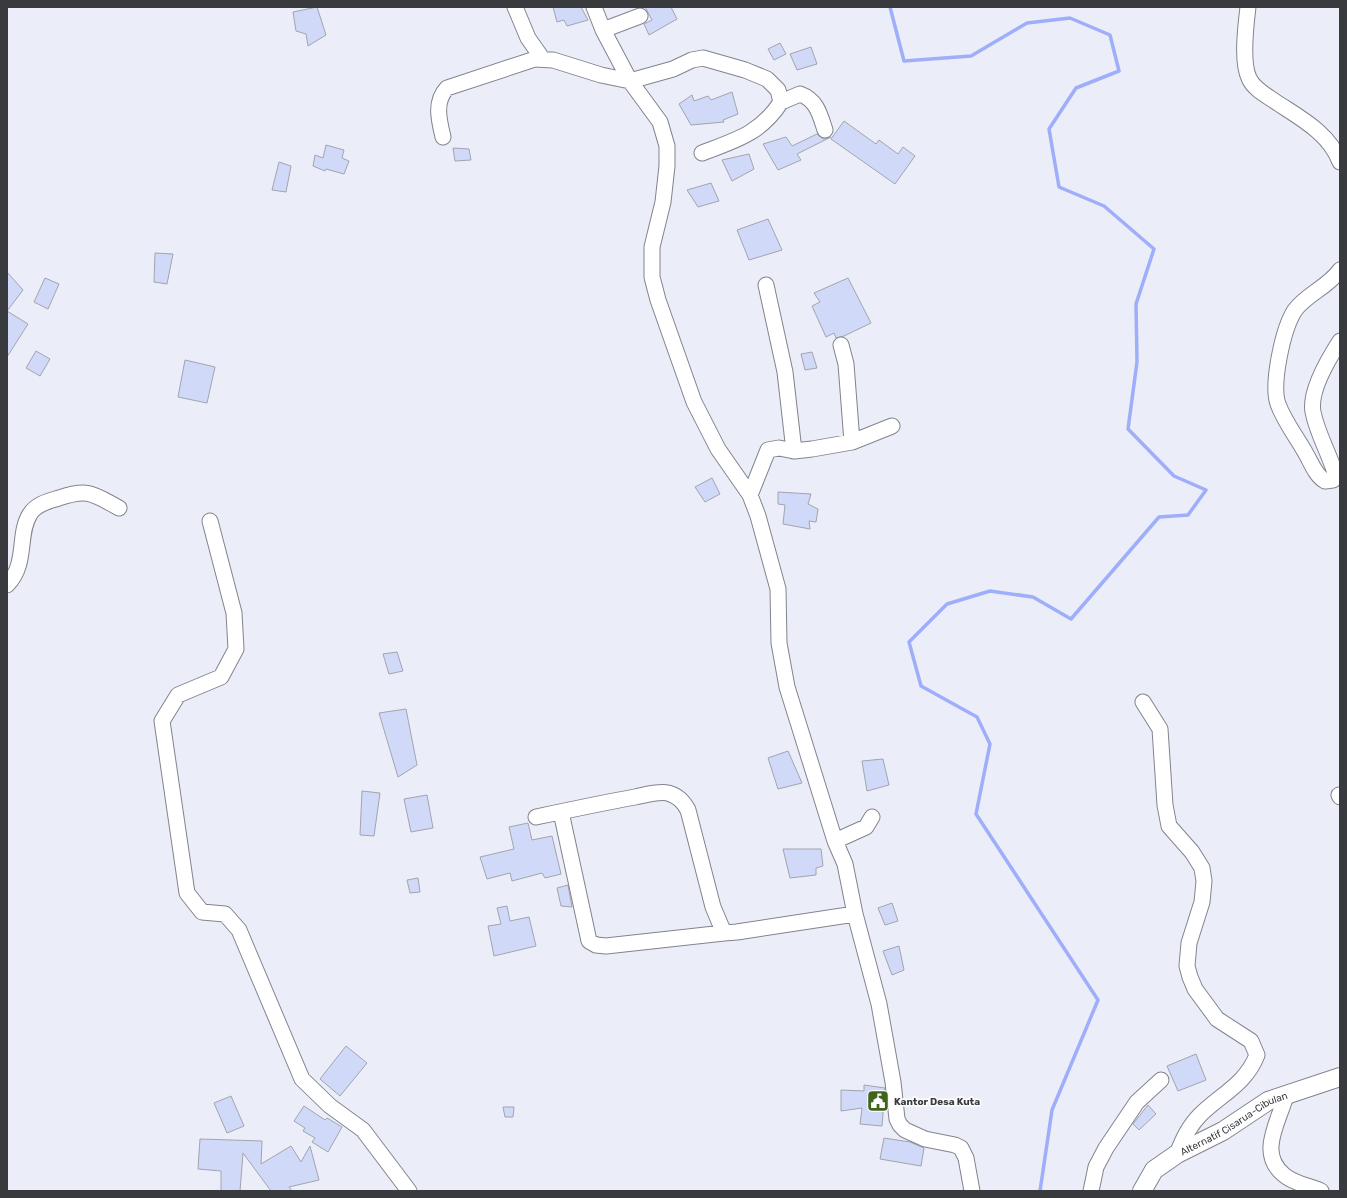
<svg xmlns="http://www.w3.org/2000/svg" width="1347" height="1198" font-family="Rubik,sans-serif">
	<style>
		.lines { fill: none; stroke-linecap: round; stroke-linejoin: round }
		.stream { stroke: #9eaefa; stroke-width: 3.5 }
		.building { fill: #d1d9f9; stroke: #a2a4ae }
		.minor-casing { stroke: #82848d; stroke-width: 17 }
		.major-casing { stroke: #82848d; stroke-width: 20 }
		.minor { stroke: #fff; stroke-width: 15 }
		.major { stroke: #fff; stroke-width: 18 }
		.labels { text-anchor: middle; stroke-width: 3.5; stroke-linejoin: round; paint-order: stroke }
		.poi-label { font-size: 10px; font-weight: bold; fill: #393a3e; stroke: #fbfbfd; text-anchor: start }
		.street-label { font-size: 10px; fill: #393a3e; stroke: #fbfbfd }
	</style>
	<rect width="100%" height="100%" fill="#ebeef8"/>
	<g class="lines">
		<!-- stream -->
		<path class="stream" d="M890,7L904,61L971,56L1027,23L1070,18L1110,35L1119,71L1076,88L1049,129L1059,187L1104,206L1154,249L1136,304L1137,362L1128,429L1174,476L1206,490L1188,515L1159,517L1071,619L1033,597L990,591L947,604L909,642L921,686L977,717L990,744L976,814L1098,1000L1052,1110L1040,1191"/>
	</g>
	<!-- building -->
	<path class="building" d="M317,7L326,35L308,46L306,34L296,31L293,12Z
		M553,7H581L588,20L567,26L564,20L557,22Z
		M645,7H671L677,19L649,35L644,24L652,20Z
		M780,43L786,54L774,60L768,49Z
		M811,47L817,64L797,70L790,54Z
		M732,92L738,114L723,120L724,122L691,125L679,104L692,95L694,101L708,96L711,100Z
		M844,121L876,144L879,140L898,154L903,147L915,156L895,184L831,139Z
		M817,134L823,139L831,137L797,154L801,160L778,170L763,144L786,137L792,146Z
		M326,145L344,150L342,158L349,161L344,174L326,169L325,171L313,166L315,155L323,158Z
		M453,148L469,149L471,160L455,161Z
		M749,154L754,169L732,181L722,160Z
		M279,162L291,166L286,192L272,190Z
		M711,183L719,201L698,207L687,190Z
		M768,219L782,250L749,260L737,230Z
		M155,253L173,254L167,284L154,282Z
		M7,272L23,290L7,311L28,324L7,357Z
		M45,278L59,284L48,309L34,302Z
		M848,278L871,323L844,336L836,338L834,333L826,337L812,306L820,302L814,293Z
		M36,351L50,359L40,376L26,368Z
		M812,352L817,368L805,370L801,354Z
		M185,360L215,367L207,403L178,397Z
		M712,478L720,494L705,502L695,487Z
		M778,492L811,494L808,504L818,509L816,522L809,521L810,529L783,524L785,505L778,504Z
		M397,652L403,671L389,674L383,654Z
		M406,709L417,765L398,777L379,713Z
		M788,751L802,783L778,789L768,758Z
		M883,759L889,785L867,791L862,761Z
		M362,791L380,793L374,836L360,835Z
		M427,795L433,828L411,832L404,799Z
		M528,823L532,840L552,836L561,874L545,878L542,873L512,881L510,873L487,879L480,857L514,849L509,827Z
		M783,849H821L823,866L816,868V875L790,878Z
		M418,878L420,892L410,893L407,880Z
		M568,885L572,907L561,906L557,888Z
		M892,903L898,921L885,925L878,908Z
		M507,906L510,921L529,917L536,946L494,956L488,926L501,924L497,908Z
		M899,946L904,970L892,975L883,951Z
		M346,1046L367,1063L340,1096L320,1079Z
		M1196,1054L1206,1080L1178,1091L1167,1066Z
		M864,1085L885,1088L882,1126L860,1124L862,1108L841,1111V1090L864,1091Z
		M231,1096L244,1126L227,1133L214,1103Z
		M1148,1105L1156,1114L1139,1130L1133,1124Z
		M304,1106L325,1120L327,1118L342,1127L328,1152L312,1142L315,1138L303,1131L305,1128L294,1121Z
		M503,1107H514L513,1117H505Z
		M884,1138L910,1142L924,1148L921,1166L880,1159Z
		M200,1139L262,1141L261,1164L291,1146L301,1162L310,1146L319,1180L289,1187L292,1191H271L243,1153L240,1191H221V1171L198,1169Z"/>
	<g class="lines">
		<!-- minor casing -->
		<g class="minor-casing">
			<path id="minor" d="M515,7L528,38L542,58
				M594,7L603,30L630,81L660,122L667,146V166L663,202L652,247V277L658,300L694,402L718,449L750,495L758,516L778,589L779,643L787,687L835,841L845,864L855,914L879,1004L893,1082L897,1119L900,1125L905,1130L925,1139L955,1145L961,1148L966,1158L972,1191
				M1248,7C1246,24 1241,62 1249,78C1253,88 1264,94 1273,100C1298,117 1329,132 1340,162
				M603,30L640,16
				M781,102L800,94C817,100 820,115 825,130
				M443,137C439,120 434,102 447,88L535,59L553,60L601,75L630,81L673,69L692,60L703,58L745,70L767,79L778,90L781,102C760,134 736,140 702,153
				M1340,270C1328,287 1307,294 1295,310C1283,328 1271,384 1278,404C1284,421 1296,436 1305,452C1311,462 1315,475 1325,481L1333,480L1335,473C1329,453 1317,433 1313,412C1309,391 1329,358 1340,341
				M766,285L785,372L794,451
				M841,345L846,364L852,442
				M750,495L768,450L779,448L794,451L812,449L852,442L892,426
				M210,521L234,613L236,649L221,677L178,695L162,721L187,893L202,912L225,914L239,930L302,1079L330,1106L363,1130L409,1191
				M7,585C28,564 17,534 30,514C36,504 49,501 59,498C89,488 93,494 119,508
				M1143,702L1160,729L1165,805L1169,826L1192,852L1202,868L1204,881L1202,902L1189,943L1187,966L1190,977L1195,989L1217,1019L1251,1041L1257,1055C1246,1084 1220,1095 1200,1115C1189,1126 1183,1139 1177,1154
				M1339,795L1340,797
				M561,812L589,941L596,945L606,946L724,933
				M536,817C569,810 602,803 635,797C645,795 658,791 668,793C678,796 683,801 688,810L713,907L724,933L737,932L855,914
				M835,841L866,827L872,817
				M1286,1095C1279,1122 1257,1153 1284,1175C1293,1183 1309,1186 1321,1191
				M1091,1191L1096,1167L1106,1148L1137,1102L1161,1080"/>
		</g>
		<!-- major casing -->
		<g class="major-casing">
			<g id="major">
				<path id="s1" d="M1142,1191L1154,1170L1177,1154L1223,1131L1268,1101L1340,1077"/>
			</g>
		</g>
		<!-- minor -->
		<use href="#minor" class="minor"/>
		<!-- major -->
		<use href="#major" class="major"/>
	</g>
	<!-- icons -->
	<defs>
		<g id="civic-square" transform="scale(1.15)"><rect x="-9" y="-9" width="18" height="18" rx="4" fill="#41641c" stroke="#fbfbfd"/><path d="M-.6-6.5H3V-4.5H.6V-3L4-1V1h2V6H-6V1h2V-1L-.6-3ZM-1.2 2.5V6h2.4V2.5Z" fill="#fff"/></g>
	</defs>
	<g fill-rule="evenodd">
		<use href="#civic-square" x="878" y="1101"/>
	</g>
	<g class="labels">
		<!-- poi labels -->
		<g class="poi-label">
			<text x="894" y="1105">Kantor Desa Kuta</text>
		</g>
		<!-- street labels -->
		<g class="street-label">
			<text dy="4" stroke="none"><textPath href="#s1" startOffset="117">Alternatif Cisarua-Cibulan</textPath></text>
		</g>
	</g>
	<!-- border -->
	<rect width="1347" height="1198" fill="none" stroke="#393a3e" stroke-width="16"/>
</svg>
